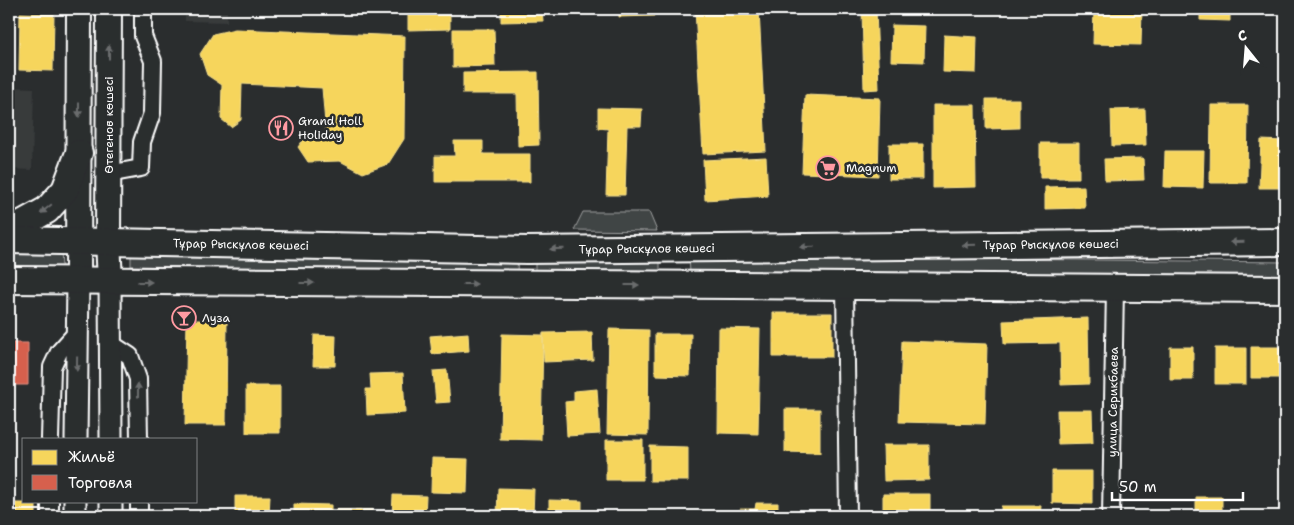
<svg xmlns="http://www.w3.org/2000/svg" width="1294" height="525" font-family="'Shantell Sans',sans-serif">
	<style>
		.built { fill: #373a3b }
		.green { fill: #414445; stroke: #a0a2a2 }
		.homes { fill: #f6d55c; stroke: #f9e28d }
		.shops { fill: #d6604d; stroke: #e29082 }
		.lines { fill: none; stroke-linecap: round; stroke-linejoin: round }
		.minor-casing { stroke: #fff; stroke-width: 20 }
		.tertiary-casing { stroke: #fff; stroke-width: 25 }
		.secondary-casing { stroke: #fff; stroke-width: 28 }
		.primary-casing { stroke: #fff; stroke-width: 30 }
		.minor { stroke: #2a2d2e; stroke-width: 16 }
		.tertiary { stroke: #2a2d2e; stroke-width: 21 }
		.secondary { stroke: #2a2d2e; stroke-width: 24 }
		.primary { stroke: #2a2d2e; stroke-width: 26 }
		.oneway { fill: #6a6c6d }
		.labels { text-anchor: middle; stroke-width: 5; stroke-linejoin: round; paint-order: stroke }
		.poi-label { font-size: 12px; fill: #fff; stroke: #2a2d2e; text-anchor: start }
		.street-label { font-size: 12px; fill: #fff; stroke: #2a2d2e }
	</style>
	<rect width="100%" height="100%" fill="#2a2d2e"/>
	<filter id="ink" filterUnits="userSpaceOnUse"><feTurbulence type="fractalNoise" baseFrequency=".02" numOctaves="2"/><feDisplacementMap in="SourceGraphic" scale="10" xChannelSelector="R" yChannelSelector="G"/><feConvolveMatrix kernelMatrix="1 2 1 2 8 2 1 2 1" color-interpolation-filters="sRGB"/></filter>
	<g filter="url(#ink)">
		<!-- built -->
		<path class="built" d="M185,9H227V22L185,21Z
			M9,87L34,88L32,170L9,169Z"/>
		<!-- green -->
		<path class="green" d="M583,212H649L657,231L574,230Z
			M9,249L61,250L62,268L9,267Z
			M131,250L518,256L517,271L131,266Z
			M689,256L1285,262V277L690,273Z
			M660,257V271L535,272V258Z"/>
		<!-- homes -->
		<path class="homes" d="M408,9H450V29L408,30Z
			M501,9H542L543,21L501,22Z
			M619,9H654V16L619,17Z
			M695,9H759L766,151L703,154Z
			M862,9H876L879,89L864,90Z
			M1004,9H1037V11L1004,10Z
			M1041,9H1073V11L1041,12Z
			M1094,9H1142L1141,45L1093,44Z
			M1200,9H1230V21L1200,20Z
			M20,13L54,14L53,71L19,70Z
			M892,25L925,26L924,62L891,61Z
			M235,29L405,36L404,139L388,164L363,173L340,161L308,162L298,147L304,139L326,135L322,88L242,84L241,120L231,127L221,119L222,85L207,75L200,54L213,34Z
			M453,29H494L495,66L453,67Z
			M944,35L977,37L976,73L943,72Z
			M538,72L539,145L518,146L517,94H463V73Z
			M805,95L880,98L878,176L802,173Z
			M986,99H1019V128L986,129Z
			M933,105H975L976,187L933,188Z
			M1211,105H1248L1247,183H1210Z
			M598,108L642,109L641,126H627L625,195H606L608,129L598,128Z
			M1145,109L1146,145L1112,146L1111,110Z
			M1261,140L1285,141V188H1259Z
			M454,141H483V154H530V182H435V156H455Z
			M1040,143H1079V178H1040Z
			M889,144H923V179H889Z
			M1165,151H1204L1203,188L1164,187Z
			M766,157L768,196L705,200L703,160Z
			M1143,158L1144,180L1105,181L1104,159Z
			M1084,186L1085,208L1045,209V187Z
			M773,313H832V357H773Z
			M1088,318L1089,384L1061,385L1060,343L1004,344L1003,321Z
			M187,320H227L226,425H185Z
			M719,328L760,329L758,434L718,433Z
			M609,329L649,330L648,435L607,434Z
			M592,332L593,360L544,362L543,333Z
			M468,333L469,351L432,354L430,336Z
			M502,334L543,335L541,440L500,439Z
			M655,334H691L690,376L655,375Z
			M314,335L336,336L335,366H313Z
			M902,341L987,344L985,424L899,422Z
			M1170,347H1193V380H1170Z
			M1251,347H1284V378H1251Z
			M1215,348H1246V384H1215Z
			M447,370L450,402L436,403L433,371Z
			M403,373L405,413L367,415L366,389H371L370,374Z
			M246,386H280V433H246Z
			M597,389L600,434L567,436L565,402L574,401V391Z
			M785,409H820V453L785,452Z
			M1057,410H1092L1093,443L1058,444Z
			M606,440H643V480H606Z
			M883,445H929V480L884,481Z
			M650,446L688,447V481H650Z
			M432,458L468,459L467,493L431,492Z
			M1052,471H1092V504L1052,503Z
			M498,488L534,489L533,516H497Z
			M883,494H930V516H883Z
			M393,495L426,496L425,516H392Z
			M235,496H270L269,516H235Z
			M1196,497H1222V516H1196Z
			M549,500L582,501V516H549Z
			M9,503H36V516H9Z
			M756,503H778V516H740V509H755Z
			M294,504L331,505V516H294Z
			M1001,506H1041L1040,516H1001Z
			M336,510H373V516H336Z
			M181,512H213V516H181Z"/>
		<!-- shops -->
		<path class="shops" d="M9,343H28V385H9Z"/>
		<g class="lines">
			<!-- minor casing -->
			<g class="minor-casing">
				<g id="minor">
					<path d="M108,174L141,168L142,142L152,113L153,61L143,36V9"/>
					<path d="M845,286L848,516"/>
					<path d="M110,343L130,356L138,379L139,439"/>
					<path d="M50,439L52,367L59,352L77,332"/>
					<path d="M50,501V516"/>
					<path d="M139,501V516"/>
					<path id="s1" d="M1111,516L1115,288"/>
				</g>
			</g>
			<!-- tertiary casing -->
			<g class="tertiary-casing">
				<path id="tertiary" d="M110,281L111,439
					M76,439L78,281
					M111,501V516
					M75,516V501"/>
			</g>
			<!-- secondary casing -->
			<g class="secondary-casing">
				<path id="secondary" d="M109,9L108,241L110,281
					M78,281L79,9"/>
			</g>
			<!-- primary casing -->
			<g class="primary-casing">
				<g id="primary">
					<path d="M9,231L47,210L65,190L79,153"/>
					<path id="s2" d="M9,240L527,250L1285,242"/>
					<path d="M9,280L1285,289"/>
				</g>
			</g>
			<!-- minor -->
			<use href="#minor" class="minor"/>
			<!-- tertiary -->
			<use href="#tertiary" class="tertiary"/>
			<!-- secondary -->
			<use href="#secondary" class="secondary"/>
			<!-- primary -->
			<use href="#primary" class="primary"/>
		</g>
		<!-- one-way arrows -->
		<defs><path id="oneway-solid" d="M-6-.8H1V-3.2L6.5 0L1 3.2V.8H-6Z" transform="scale(1.25)"/></defs>
		<g class="oneway">
			<use href="#oneway-solid" transform="translate(109 52) rotate(-90)"/>
			<use href="#oneway-solid" transform="translate(79 110) rotate(90)"/>
			<use href="#oneway-solid" transform="translate(46 209) rotate(141)"/>
			<use href="#oneway-solid" transform="translate(1237 242) rotate(179)"/>
			<use href="#oneway-solid" transform="translate(969 245) rotate(179)"/>
			<use href="#oneway-solid" transform="translate(807 247) rotate(179)"/>
			<use href="#oneway-solid" transform="translate(557 249) rotate(179)"/>
			<use href="#oneway-solid" transform="translate(145 282)"/>
			<use href="#oneway-solid" transform="translate(307 283)"/>
			<use href="#oneway-solid" transform="translate(470 284)"/>
			<use href="#oneway-solid" transform="translate(632 285)"/>
			<use href="#oneway-solid" transform="translate(77 364) rotate(91)"/>
			<use href="#oneway-solid" transform="translate(138 390) rotate(-90)"/>
		</g>
	</g>
	<!-- icons -->
	<defs>
		<g id="restaurant-ring" transform="scale(1.25)"><circle r="9.5" fill="#2a2d2e" stroke="#ff9aa2" stroke-width="1.5"/><path d="M-5-6h1v4h1v-4h1v4h1v-4h1v5L-1.5 .5V6h-2V.5L-5-1ZM5-6V6H3V1.5H1.5Q1.5-4 5-6Z" fill="#ff9aa2"/></g>
		<g id="supermarket-ring" transform="scale(1.25)"><circle r="9.5" fill="#2a2d2e" stroke="#ff9aa2" stroke-width="1.5"/><path d="M-6-5.5h2.5l.6 2H6L4.5 2H-2.5L-4.4-4H-6ZM-1.5 3.2a1.3 1.3 0 1 0 .1 0ZM3 3.2a1.3 1.3 0 1 0 .1 0Z" fill="#ff9aa2"/></g>
		<g id="bar-ring" transform="scale(1.25)"><circle r="9.5" fill="#2a2d2e" stroke="#ff9aa2" stroke-width="1.5"/><path d="M-6-5H6L.8 .8V4.5H3.5V6h-7V4.5H-.8V.8Z" fill="#ff9aa2"/></g>
	</defs>
	<g fill-rule="evenodd">
		<use href="#restaurant-ring" x="281" y="128"/>
		<use href="#supermarket-ring" x="828" y="168"/>
		<use href="#bar-ring" x="184" y="318"/>
	</g>
	<g class="labels">
		<!-- poi labels -->
		<g class="poi-label">
			<text x="298" y="125">Grand Holl<tspan x="298" dy="14">Holiday</tspan></text>
			<text x="846" y="172">Magnum</text>
			<text x="202" y="322">Луза</text>
		</g>
		<!-- street labels -->
		<g class="street-label">
			<text transform="translate(109 125) rotate(-90)" y="4">Өтегенов көшесі</text>
			<text dy="4" stroke="none"><textPath href="#s2" startOffset="232">Тұрар Рыскұлов көшесі</textPath></text>
			<text dy="4" stroke="none"><textPath href="#s2" startOffset="1042">Тұрар Рыскұлов көшесі</textPath></text>
			<text dy="4" stroke="none"><textPath href="#s2" startOffset="638">Тұрар Рыскұлов көшесі</textPath></text>
			<text dy="4" stroke="none"><textPath href="#s1" startOffset="114">улица Серикбаева</textPath></text>
		</g>
	</g>
	<!-- margin -->
	<rect width="1294" height="525" fill="none" stroke="#2a2d2e" stroke-width="30"/>
	<rect x="15" y="15" width="1264" height="495" fill="none" stroke="#fff" stroke-width="2" filter="url(#ink)"/>
	<!-- legend -->
	<rect x="22" y="438" width="175" height="65" fill="#2a2d2e" stroke="#7f8182"/>
	<rect x="32" y="450" width="25" height="15" fill="#f6d55c" stroke="#7f8182"/>
	<text x="68" y="462" font-size="15" fill="#ffffff">Жильё</text>
	<rect x="32" y="475" width="25" height="15" fill="#d6604d" stroke="#7f8182"/>
	<text x="68" y="488" font-size="15" fill="#ffffff">Торговля</text>
	<!-- north arrow -->
	<g transform="translate(1246 48) rotate(343)" stroke="#2a2d2e" stroke-width="4" paint-order="stroke">
	<path d="M0-4L9 19L0 12L-9 19Z" fill="#ffffff"/>
	<text y="-8" font-size="14" font-weight="bold" text-anchor="middle" fill="#ffffff">С</text>
	</g>
	<!-- scale -->
	<path d="M1112 492v8h131v-8" fill="none" stroke="#ffffff" stroke-width="2.5"/>
	<text x="1119" y="492" font-size="15" fill="#ffffff" stroke="#2a2d2e" stroke-width="4" paint-order="stroke">50 m</text>
</svg>
